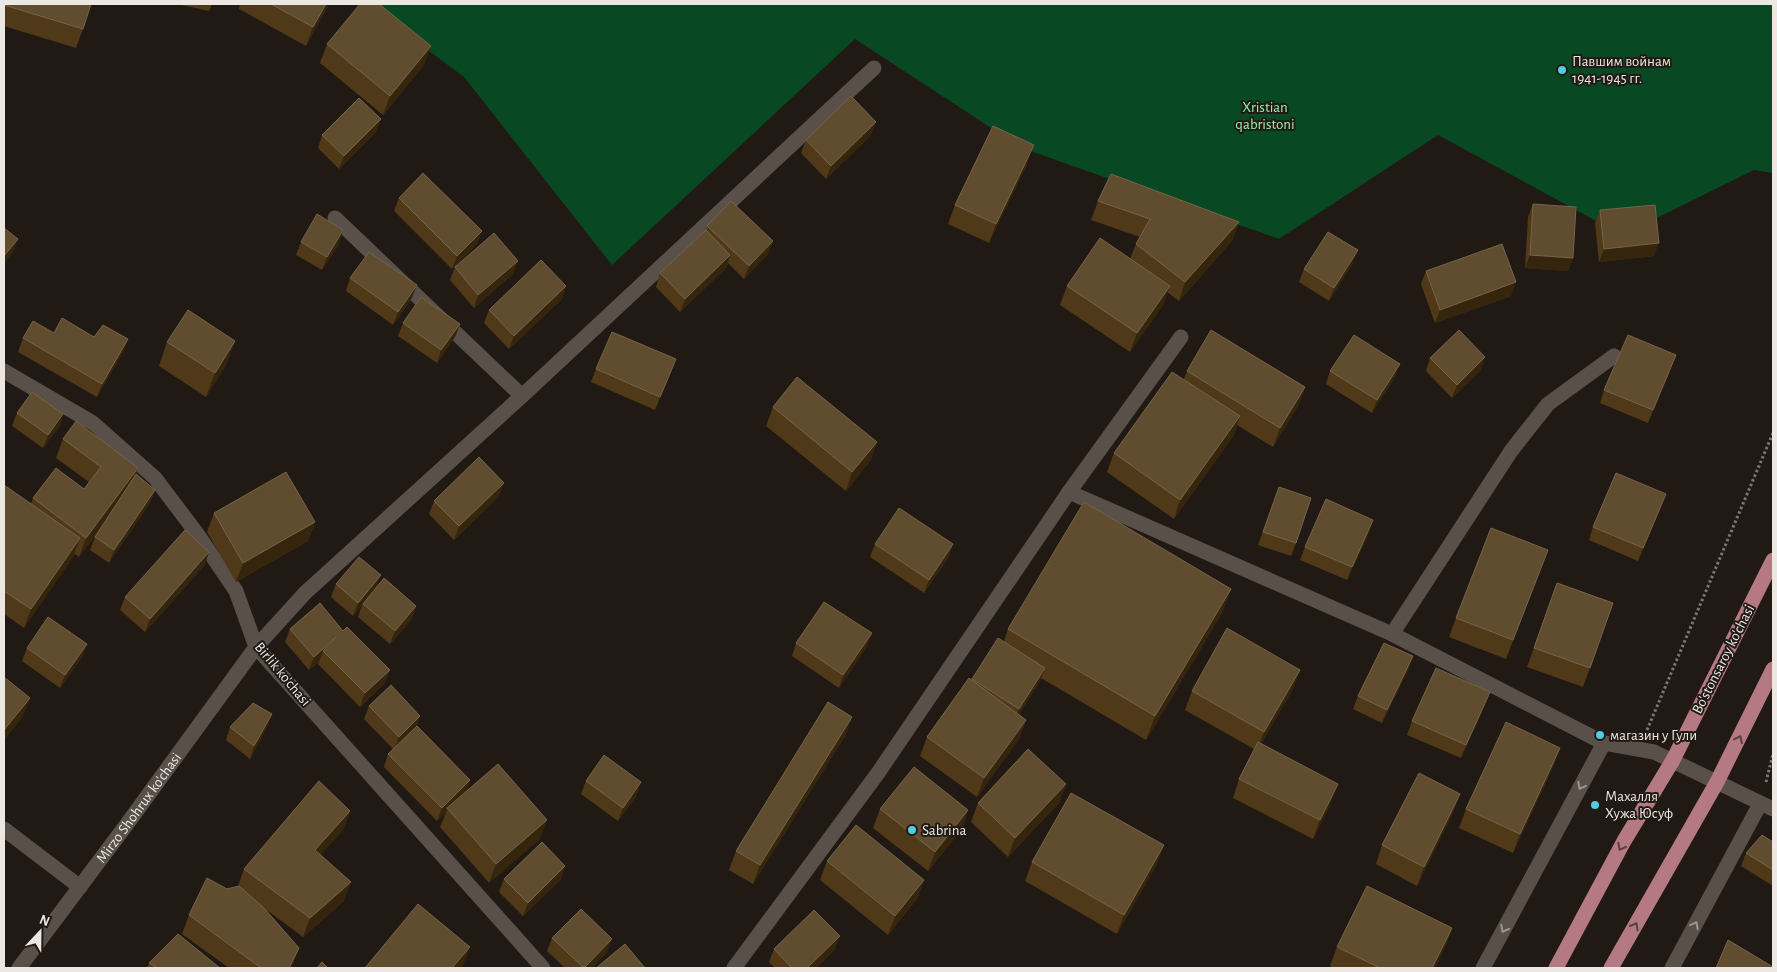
<svg xmlns="http://www.w3.org/2000/svg" width="1777" height="972" font-family="'Alegreya Sans',sans-serif">
	<style>
		.green { fill: #084822 }
		.lines { fill: none; stroke-linecap: round; stroke-linejoin: round }
		.path { stroke: #7c7671; stroke-width: 3; stroke-dasharray: 2.5 2.5; stroke-linecap: butt }
		.lane { stroke: #585049; stroke-width: 15 }
		.street { stroke: #585049; stroke-width: 15 }
		.primary { stroke: #b57983; stroke-width: 15 }
		.wall { fill: #4f3918 }
		.shaded-wall { fill: #35250d }
		.building { fill: #604c2e; stroke: #76644a }
		.oneway { stroke: #5c4040 }
		.oneway2 { stroke: #9b948e }
		.poi-dot { fill: #54cade; stroke: #211a14; stroke-width: 2 }
		.labels { text-anchor: middle; stroke-width: 4; stroke-linejoin: round; paint-order: stroke }
		.poi-label { font-size: 15px; fill: #ece7e3; stroke: #211a14; text-anchor: start }
		.park-label { font-size: 15px; fill: #95f0ad; stroke: #211a14 }
		.street-label { font-size: 15px; fill: #ece7e3; stroke: #211a14 }
	</style>
	<rect width="100%" height="100%" fill="#211a14"/>
	<!-- green -->
	<path class="green" d="M366,4H1773V173L1754,170L1622,235L1438,135L1279,239L1022,148L855,39L612,265L464,77Z"/>
	<g class="lines">
		<!-- path -->
		<path class="path" d="M1647,730L1773,433
			M1766,782L1773,754"/>
		<!-- lane -->
		<path class="lane" d="M4,829L80,887
			M1483,968L1604,743
			M1672,968L1760,804"/>
		<!-- street -->
		<g class="street">
			<path d="M335,218L522,396"/>
			<path d="M4,371L93,423L155,478L198,535L236,591L256,647L543,968"/>
			<path d="M1069,492L1392,634L1604,743L1654,752L1773,809"/>
			<path d="M1392,634L1511,451L1548,404L1614,356"/>
			<path id="s1" d="M19,968L127,824L256,647L305,593L522,396L874,68"/>
			<path d="M734,968L878,773L1069,492L1181,337"/>
		</g>
		<!-- primary -->
		<path class="primary" d="M1556,968L1624,841L1673,760L1773,560
			M1611,968L1717,782L1773,669"/>
	</g>
	<!-- wall -->
	<path class="wall" d="M4,4L83,29L76,48L4,26Z
		M177,4H212L209,11Z
		M240,4H329L306,46L239,9Z
		M327,44L424,65L383,115L320,63Z
		M376,132L339,169L318,148L322,135Z
		M871,135L826,179L801,153L806,140Z
		M1027,164L989,243L948,224L955,205Z
		M399,198L482,231L477,244L452,269L394,211Z
		M1098,201L1239,222L1232,241L1179,301L1167,292L1163,305L1130,352L1060,305L1067,286L1130,259L1136,244L1140,237L1091,220Z
		M1533,204L1573,258L1568,271L1525,268L1528,217Z
		M1600,210L1654,256L1599,262L1595,223Z
		M707,226L768,254L744,279L728,263L726,268L680,312L656,287L660,273L706,230Z
		M301,242L339,244L322,270L296,255Z
		M1353,263L1329,301L1299,282L1304,269Z
		M455,267L513,274L474,308L450,280Z
		M1426,271L1511,296L1435,323L1421,284Z
		M350,278L412,298L393,325L346,291Z
		M566,286L562,299L509,349L484,323L489,310Z
		M403,323L460,324L455,337L437,363L398,336Z
		M54,333L128,339L123,352L97,397L18,352L23,338Z
		M235,341L226,365L206,397L159,366L167,342Z
		M1430,358L1481,370L1452,398L1426,371Z
		M676,359L671,372L655,410L591,382L596,369Z
		M1671,368L1648,423L1600,403L1604,390Z
		M1187,371L1305,387L1298,406L1273,447L1237,425L1234,435L1174,519L1107,472L1114,453L1184,379Z
		M1330,371L1395,377L1372,413L1326,384Z
		M773,407L877,442L870,461L846,491L766,426Z
		M17,413L63,414L59,427L43,448L12,426Z
		M63,439L138,468L136,474L155,490L150,503L109,563L90,550L95,537L101,528L79,557L75,554L73,557L24,628L4,614V485L31,504L33,498L84,489L89,482L56,458Z
		M1279,487L1296,543L1291,556L1258,545Z
		M499,496L454,540L429,514L434,501Z
		M1661,507L1638,561L1589,540L1593,527Z
		M214,513L315,522L308,541L236,582L207,532Z
		M1369,533L1347,580L1300,560L1305,547Z
		M875,544H953L948,558L924,593L870,557Z
		M1548,550L1506,659L1449,637L1456,618Z
		M205,565L145,632L120,610L125,597Z
		M1557,583L1613,603L1583,687L1527,667Z
		M336,584L377,586L416,606L412,619L390,644L358,617L362,605L353,616L331,597Z
		M1231,589L1222,613L1146,740L1041,678L1040,681L1019,714L1026,720L1019,739L977,797L920,756L927,737L972,679L1004,641L1008,629Z
		M290,629L385,683L360,707L318,664L319,662L309,670L285,642Z
		M796,643L867,646L839,688L792,656Z
		M87,644L82,657L60,688L22,661L27,648Z
		M1413,656L1408,670L1382,723L1353,709L1358,696Z
		M1293,689L1261,744L1331,803L1313,839L1233,798L1239,779L1254,749L1185,710L1192,691Z
		M1485,705L1461,758L1407,735L1412,721Z
		M369,706L417,727L470,780L466,792L540,839L489,883L440,827L446,813L437,821L384,767L388,754L393,749L364,719Z
		M852,717L845,736L753,884L729,870L736,851Z
		M230,727H267L250,759L226,740Z
		M1560,748L1553,767L1513,853L1459,828L1466,809Z
		M586,781L637,795L618,821L581,794Z
		M1066,784L1059,803L1008,857L971,822L978,803Z
		M880,809L968,810L962,829L928,871L873,828Z
		M350,811L343,830L320,855L344,901L303,937L264,908L299,948L291,968H229L182,934L189,915L238,886L244,869Z
		M1453,813L1417,886L1376,864L1382,845Z
		M1773,842V886L1741,866L1746,853Z
		M827,861L924,880L917,899L888,935L820,880Z
		M1032,862L1157,864L1117,934L1025,881Z
		M565,866L561,879L523,916L499,892L504,879Z
		M1452,928L1445,947L1435,968H1334L1330,966L1337,947Z
		M552,938L607,952L592,968H565L547,951Z
		M774,949H835L816,968H775L769,962Z
		M149,963L220,968H147Z"/>
	<!-- shaded-wall -->
	<path class="shaded-wall" d="M326,4H329L306,46L313,27Z
		M431,46L424,65L383,115L390,96Z
		M381,119L376,132L339,169L344,156Z
		M876,122L871,135L826,179L831,166Z
		M1034,145L1027,164L989,243L996,224Z
		M1239,222L1232,241L1179,301L1185,282Z
		M343,230L339,244L322,270L327,257Z
		M482,231L477,244L452,269L457,256Z
		M18,239L13,252L4,264V256Z
		M773,241L768,254L744,279L749,266Z
		M1659,243L1654,256L1599,262L1604,249Z
		M1358,250L1353,263L1329,301L1334,288Z
		M730,255L726,268L680,312L685,299Z
		M1530,255L1573,258L1568,271L1525,268Z
		M518,261L513,274L474,308L478,295Z
		M1516,282L1511,296L1435,323L1440,310Z
		M417,285L412,298L393,325L398,312Z
		M566,286L562,299L509,349L514,336Z
		M1170,286L1163,305L1130,352L1137,333Z
		M460,324L455,337L437,363L441,350Z
		M128,339L123,352L97,397L102,384Z
		M235,341L226,365L206,397L215,373Z
		M1676,355L1671,368L1648,423L1653,410Z
		M1485,357L1481,370L1452,398L1457,385Z
		M676,359L671,372L655,410L660,397Z
		M1400,364L1395,377L1372,413L1377,400Z
		M1305,387L1298,406L1273,447L1280,428Z
		M63,414L59,427L43,448L48,435Z
		M1240,416L1234,435L1174,519L1180,500Z
		M877,442L870,461L846,491L852,472Z
		M138,468L131,487L79,557L86,538Z
		M504,483L499,496L454,540L459,526Z
		M155,490L150,503L109,563L114,550Z
		M1666,494L1661,507L1638,561L1643,548Z
		M1373,520L1369,533L1347,580L1352,567Z
		M315,522L308,541L236,582L243,563Z
		M80,538L73,557L24,628L31,609Z
		M953,544L948,558L924,593L929,580Z
		M209,552L205,565L145,632L150,619Z
		M381,575L376,588L353,616L358,603Z
		M1231,589L1222,613L1146,740L1155,716Z
		M416,606L412,619L390,644L395,631Z
		M872,633L867,646L839,688L843,675Z
		M336,637L323,651L319,662L309,670L314,657Z
		M87,644L82,657L60,688L65,675Z
		M1413,656L1408,670L1382,723L1387,710Z
		M1045,668L1040,681L1014,722L1019,709Z
		M390,670L385,683L360,707L365,693Z
		M1300,670L1293,689L1257,751L1264,732Z
		M1490,692L1485,705L1461,758L1466,745Z
		M30,698L23,717L4,740V730Z
		M272,714L267,727L250,759L254,746Z
		M420,716L416,729L394,750L399,737Z
		M852,717L845,736L753,884L760,865Z
		M1026,720L1019,739L977,797L984,778Z
		M1560,748L1553,767L1513,853L1520,834Z
		M470,780L466,793L447,808L446,813L437,821L442,808Z
		M641,782L637,795L618,821L623,808Z
		M1066,784L1059,803L1008,857L1015,838Z
		M1338,784L1331,803L1313,839L1320,820Z
		M1460,794L1453,813L1417,886L1424,867Z
		M968,810L962,829L928,871L935,852Z
		M350,811L343,830L308,869L315,850Z
		M547,820L540,839L489,883L496,864Z
		M1164,845L1157,864L1117,934L1124,915Z
		M565,866L561,879L523,916L528,903Z
		M924,880L917,899L888,935L895,916Z
		M351,882L344,901L303,937L310,918Z
		M1452,928L1445,947L1435,968H1432Z
		M840,936L835,949L816,968H807Z
		M612,939L607,952L592,968H584Z
		M470,947L463,966L461,968H452Z
		M299,948L291,968H289Z"/>
	<!-- building -->
	<path class="building" d="M4,4H91L83,29L4,5Z
		M271,4H326L313,27Z
		M360,4H379L431,46L390,96L327,44Z
		M851,96L876,122L831,166L806,140Z
		M359,98L381,119L344,156L322,135Z
		M993,126L1034,145L996,224L955,205Z
		M423,173L482,231L457,256L399,198Z
		M1111,174L1239,222L1185,282L1136,244L1150,219L1098,201Z
		M731,201L773,241L749,266L707,226Z
		M1533,204L1576,207L1573,258L1530,255Z
		M1655,205L1659,243L1604,249L1600,210Z
		M317,214L343,230L327,257L301,242Z
		M4,228L18,239L4,256Z
		M706,230L730,255L685,299L660,273Z
		M1328,232L1358,250L1334,288L1304,269Z
		M494,233L518,261L478,295L455,267Z
		M1100,238L1170,286L1137,333L1067,286Z
		M1502,244L1516,282L1440,310L1426,271Z
		M369,252L417,285L398,312L350,278Z
		M541,260L566,286L514,336L489,310Z
		M421,297L460,324L441,350L403,323Z
		M188,310L235,341L215,373L167,342Z
		M62,318L94,337L103,325L128,339L102,384L23,338L33,321L54,333Z
		M1211,330L1305,387L1280,428L1187,371Z
		M1459,330L1485,357L1457,385L1430,358Z
		M612,332L676,359L660,397L596,369Z
		M1354,335L1400,364L1377,400L1330,371Z
		M1628,335L1676,355L1653,410L1604,390Z
		M1172,372L1240,416L1180,500L1114,453Z
		M797,377L877,442L852,472L773,407Z
		M32,392L63,414L48,435L17,413Z
		M76,421L138,468L86,538L33,498L56,468L84,489L101,467L63,439Z
		M479,457L504,483L459,526L434,501Z
		M286,472L315,522L243,563L214,513Z
		M1616,473L1666,494L1643,548L1593,527Z
		M136,474L155,490L114,550L95,537Z
		M4,485L80,538L31,609L4,591Z
		M1279,487L1311,498L1296,543L1263,532Z
		M1326,499L1373,520L1352,567L1305,547Z
		M1084,502L1231,589L1155,716L1008,629Z
		M899,508L953,544L929,580L875,544Z
		M1491,528L1548,550L1513,640L1456,618Z
		M185,530L209,552L150,619L125,597Z
		M359,557L381,575L358,603L336,584Z
		M384,578L416,606L395,631L363,604Z
		M1557,583L1613,603L1590,668L1534,648Z
		M824,602L872,633L843,675L796,643Z
		M320,603L343,631L347,627L390,670L365,693L323,651L336,637L314,657L290,629Z
		M48,617L87,644L65,675L27,648Z
		M1227,628L1300,670L1264,732L1192,691Z
		M998,638L1045,668L1019,709L972,679Z
		M1384,643L1413,656L1387,710L1358,696Z
		M1436,668L1490,692L1466,745L1412,721Z
		M4,677L30,698L4,730Z
		M969,678L1026,720L984,778L927,737Z
		M391,685L420,716L399,737L369,706Z
		M828,702L852,717L760,865L736,851Z
		M253,703L272,714L254,746L230,727Z
		M1506,722L1560,748L1520,834L1466,809Z
		M417,726L470,780L442,808L388,754Z
		M1258,742L1338,784L1320,820L1239,779Z
		M1028,749L1066,784L1015,838L978,803Z
		M604,755L641,782L623,808L586,781Z
		M498,764L547,820L496,864L447,808Z
		M914,767L968,810L935,852L880,809Z
		M1419,773L1460,794L1424,867L1382,845Z
		M319,781L350,811L315,850L351,882L310,918L244,869Z
		M1071,793L1164,845L1124,915L1032,862Z
		M856,825L924,880L895,916L827,861Z
		M1762,835L1773,842V870L1746,853Z
		M542,842L565,866L528,903L504,879Z
		M207,878L227,889L239,886L264,908L299,948L289,968H261L189,915Z
		M1367,886L1452,928L1432,968H1380L1337,947Z
		M418,904L470,947L452,968H403L402,967L401,968H365Z
		M581,909L612,939L584,968L552,938Z
		M814,910L840,936L807,968H792L774,949Z
		M178,934L220,968H157L149,963Z
		M1728,940L1773,967V968H1716Z
		M625,944L645,968H596Z
		M322,962L328,968H317Z"/>
	<!-- one-way arrows -->
	<defs><path id="oneway-chevron" d="M-2-3.5L2.5 0L-2 3.5" fill="none" stroke-width="1.6" stroke-linecap="round" stroke-linejoin="round" transform="scale(1.25)"/></defs>
	<g class="oneway">
		<use href="#oneway-chevron" transform="translate(1739 739) rotate(-64)"/>
		<use href="#oneway-chevron" transform="translate(1621 847) rotate(118)"/>
		<use href="#oneway-chevron" transform="translate(1635 926) rotate(-60)"/>
	</g>
	<g class="oneway2">
		<use href="#oneway-chevron" transform="translate(1581 786) rotate(118)"/>
		<use href="#oneway-chevron" transform="translate(1695 925) rotate(-62)"/>
		<use href="#oneway-chevron" transform="translate(1504 929) rotate(118)"/>
	</g>
	<!-- markers -->
	<g class="poi-dot">
		<circle cx="1562" cy="70" r="5"/>
		<circle cx="1600" cy="735" r="5"/>
		<circle cx="1595" cy="805" r="5"/>
		<circle cx="912" cy="830" r="5"/>
	</g>
	<g class="labels">
		<!-- poi labels -->
		<g class="poi-label">
			<text x="1572" y="66">Павшим войнам<tspan x="1572" dy="17">1941-1945 гг.</tspan></text>
			<text x="1610" y="740">магазин у Гули</text>
			<text x="1605" y="801">Махалля<tspan x="1605" dy="17">Хужа Юсуф</tspan></text>
			<text x="922" y="835">Sabrina</text>
		</g>
		<!-- park labels -->
		<g class="park-label">
			<text x="1265" y="112">Xristian<tspan x="1265" dy="17">qabristoni</tspan></text>
		</g>
		<!-- street labels -->
		<g class="street-label">
			<text transform="translate(1723 659) rotate(-63)" y="5">Bo'stonsaroy ko'chasi</text>
			<text transform="translate(283 674) rotate(50)" y="5">Birlik ko'chasi</text>
			<text dy="5" stroke="none"><textPath href="#s1" startOffset="200">Mirzo Shohrux ko'chasi</textPath></text>
		</g>
	</g>
	<!-- border -->
	<rect width="1777" height="972" fill="none" stroke="#ece7e3" stroke-width="10"/>
	<!-- north arrow -->
	<g transform="translate(40 932) rotate(22)" stroke="#211a14" stroke-width="4" paint-order="stroke">
	<path d="M0-4L9 19L0 12L-9 19Z" fill="#ece7e3"/>
	<text y="-8" font-size="14" font-weight="bold" text-anchor="middle" fill="#ece7e3">N</text>
	</g>
</svg>
